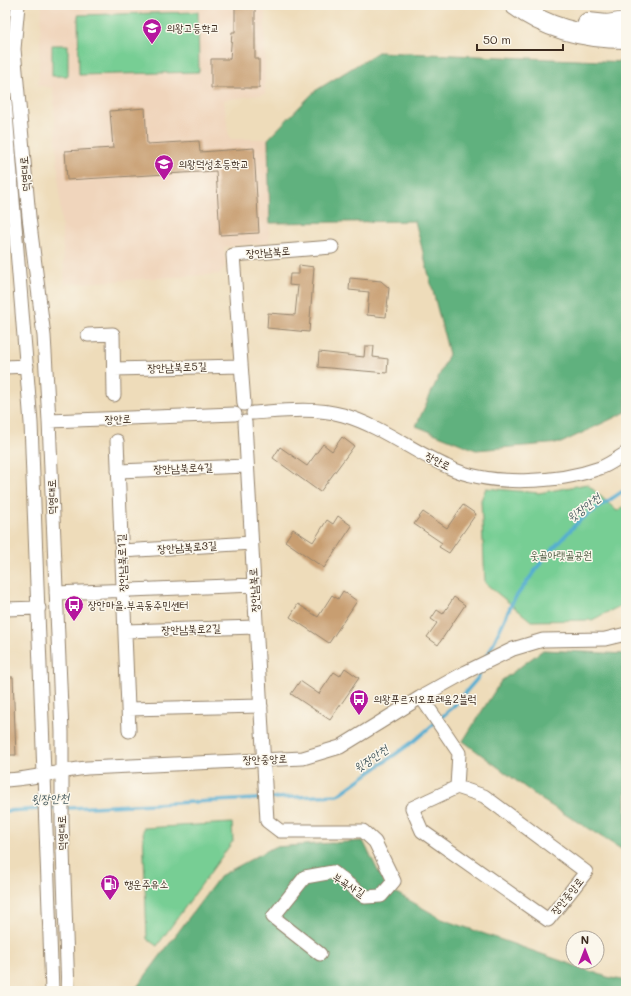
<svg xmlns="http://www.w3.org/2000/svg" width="631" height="996" font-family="Mali,'Poor Story',sans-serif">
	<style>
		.built { fill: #f0d5bc }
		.green { fill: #77ce94; stroke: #597c59 }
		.forest { fill: #61b17e; stroke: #4e6e4e }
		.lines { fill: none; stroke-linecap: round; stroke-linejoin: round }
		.stream { stroke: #54add1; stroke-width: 3.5 }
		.building { fill: #c89e71 }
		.minor-casing { stroke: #94836c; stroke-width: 15 }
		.highway-casing { stroke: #94836c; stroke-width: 22 }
		.minor { stroke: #fff; stroke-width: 13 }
		.highway { stroke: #fff; stroke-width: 20 }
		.labels { text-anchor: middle; stroke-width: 3; stroke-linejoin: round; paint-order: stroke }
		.poi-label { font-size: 11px; fill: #3b2a1e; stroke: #fbf7ec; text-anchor: start }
		.street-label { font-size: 11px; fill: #3b2a1e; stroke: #fbf7ec }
		.park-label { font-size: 11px; fill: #4d5b41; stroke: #fbf7ec }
		.water-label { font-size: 12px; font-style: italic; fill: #44585d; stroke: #fbf7ec }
	</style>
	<rect width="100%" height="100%" fill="#fbf7ec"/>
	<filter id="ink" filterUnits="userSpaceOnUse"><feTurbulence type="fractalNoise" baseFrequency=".025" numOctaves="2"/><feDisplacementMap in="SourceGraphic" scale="8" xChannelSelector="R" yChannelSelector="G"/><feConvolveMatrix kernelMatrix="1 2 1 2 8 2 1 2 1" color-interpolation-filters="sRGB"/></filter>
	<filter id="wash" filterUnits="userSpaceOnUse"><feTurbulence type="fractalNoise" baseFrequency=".012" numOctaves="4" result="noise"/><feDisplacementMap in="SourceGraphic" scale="16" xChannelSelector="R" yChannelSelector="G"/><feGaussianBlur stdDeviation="0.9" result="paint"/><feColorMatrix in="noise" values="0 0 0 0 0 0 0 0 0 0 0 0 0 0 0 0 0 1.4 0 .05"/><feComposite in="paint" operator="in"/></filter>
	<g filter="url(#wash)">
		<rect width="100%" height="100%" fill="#eedcba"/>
		<!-- built -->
		<path class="built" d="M42,5H265V94L224,100L229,139H268L270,223L269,243L224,247L226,265L220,274L65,284L53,88L38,85Z"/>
		<!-- green -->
		<path class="green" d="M198,12L199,72L79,75L78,15Z
			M52,45H68V76H52Z
			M587,484L617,511L626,505V603L592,620L531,621L485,583L481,500L486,488L539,493Z
			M232,823L233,841L157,946L147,939L143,828Z"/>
		<!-- forest -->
		<path class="forest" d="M378,52L626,62V412L561,443L476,450L416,426L449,354L415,221L270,223L268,139L315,91Z
			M543,650L626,654V852L542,800L463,741L501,681Z
			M363,841L386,887L442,919L607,977L626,981V991H134L220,876L274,847Z"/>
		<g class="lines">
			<!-- stream -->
			<path class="stream" d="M487,657L513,601L545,557L580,520L626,489
				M48,809L338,795L414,741L452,708L477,679L482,668
				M5,811L42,809"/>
		</g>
		<g id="blocks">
			<!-- building -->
			<path class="building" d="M235,5H255V59H259V88H211V59H230L232,32H235Z
				M145,108L147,144L199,141L200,152L254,148L259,233L220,235L216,171L67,180L65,151L113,148L110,111Z
				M299,265L314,267L309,332L267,328L268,313L295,315L298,286L289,285L290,274H299Z
				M350,278L381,281L389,288L386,317L367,315L369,292L349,290Z
				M365,346H374L373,357L388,359L387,373L318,367L319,352L364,357Z
				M342,437L354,446L320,492L273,458L280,447L307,466L323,444L332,451Z
				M463,505L476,514L449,553L439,547L442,543L414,524L423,512L447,528Z
				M338,516L352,526L324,568L285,541L293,529L313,542L327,520L333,524Z
				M343,591L357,601L329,643L290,617L298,604L318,617L332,595L338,599Z
				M454,597L465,605L438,645L427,637L437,623L431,619L437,610L443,614Z
				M345,668L359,678L330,720L291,694L300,681L319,694L334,672L340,676Z
				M5,677H13L16,755H5Z"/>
		</g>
	</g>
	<g filter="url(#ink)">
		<use href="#blocks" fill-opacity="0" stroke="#94836c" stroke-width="1"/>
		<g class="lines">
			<!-- minor casing -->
			<g class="minor-casing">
				<path id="minor" d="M18,5L14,49L29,217L44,336L49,421L62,732V822L68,991
					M5,102L31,423L52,991
					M88,335L113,334L114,395
					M5,367L27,366
					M114,369L240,366
					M244,404L233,255L332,247
					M253,413C282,411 314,407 343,415C381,426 412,451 448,467C490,487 558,483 600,468C609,465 618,458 626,453
					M49,421L235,414
					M245,422L267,821L280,831H363L375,842L394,881L381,896L365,897L333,872L305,877L273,917L320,954
					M117,441L129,731
					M118,471L247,466
					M122,551L252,543
					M56,593L254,585
					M5,609L39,608
					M125,631L256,627
					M421,697L459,753L457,787L412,808L422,831L548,920L586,872L484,796L457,787
					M128,709L261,706
					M5,780C32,779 59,771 87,768L303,758L340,747L421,697L466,672L513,649L543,640L605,639L626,634"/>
			</g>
			<!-- highway casing -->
			<g class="highway-casing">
				<path id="highway" d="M515,5C547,29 587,38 626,38
					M588,23L607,25L626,22"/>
			</g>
			<!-- minor -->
			<use href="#minor" class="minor"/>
			<!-- highway -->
			<use href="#highway" class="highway"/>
		</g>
	</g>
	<!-- icons -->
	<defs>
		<g id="school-pin" transform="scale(1)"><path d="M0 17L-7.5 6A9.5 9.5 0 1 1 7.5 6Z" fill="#b5179e" stroke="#fbf7ec"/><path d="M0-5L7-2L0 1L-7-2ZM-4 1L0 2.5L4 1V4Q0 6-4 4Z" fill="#fff"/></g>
		<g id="bus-pin" transform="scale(1)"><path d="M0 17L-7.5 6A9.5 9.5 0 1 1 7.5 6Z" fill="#b5179e" stroke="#fbf7ec"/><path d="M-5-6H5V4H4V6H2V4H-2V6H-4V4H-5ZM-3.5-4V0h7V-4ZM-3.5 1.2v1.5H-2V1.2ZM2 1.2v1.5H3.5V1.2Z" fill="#fff"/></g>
		<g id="fuel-pin" transform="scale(1)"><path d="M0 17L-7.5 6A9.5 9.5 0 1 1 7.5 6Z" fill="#b5179e" stroke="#fbf7ec"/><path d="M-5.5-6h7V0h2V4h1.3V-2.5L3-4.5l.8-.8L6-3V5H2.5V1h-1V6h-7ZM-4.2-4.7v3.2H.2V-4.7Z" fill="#fff"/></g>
	</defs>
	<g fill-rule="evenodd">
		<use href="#school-pin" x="152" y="28"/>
		<use href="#school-pin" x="164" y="164"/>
		<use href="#bus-pin" x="74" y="605"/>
		<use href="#bus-pin" x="359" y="699"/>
		<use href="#fuel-pin" x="110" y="884"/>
	</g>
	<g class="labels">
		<!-- poi labels -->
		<g class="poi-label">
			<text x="166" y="32">의왕고등학교</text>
			<text x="178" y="168">의왕덕성초등학교</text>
			<text x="88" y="609">장안마을.부곡동주민센터</text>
			<text x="373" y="703">의왕푸르지오포레움2블럭</text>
			<text x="124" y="888">행운주유소</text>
		</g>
		<!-- street labels -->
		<g class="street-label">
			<text transform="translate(25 174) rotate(-95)" y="4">덕영대로</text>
			<text transform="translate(268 252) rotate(-4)" y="4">장안남북로</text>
			<text transform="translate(177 367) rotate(-2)" y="4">장안남북로5길</text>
			<text transform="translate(118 419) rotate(-2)" y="4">장안로</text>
			<text transform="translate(438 461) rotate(27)" y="4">장안로</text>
			<text transform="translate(183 468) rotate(-2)" y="4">장안남북로4길</text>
			<text transform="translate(52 497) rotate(-92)" y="4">덕영대로</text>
			<text transform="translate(187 547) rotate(-4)" y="4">장안남북로3길</text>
			<text transform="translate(122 563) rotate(-92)" y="4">장안남북로1길</text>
			<text transform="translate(254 590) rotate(-93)" y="4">장안남북로</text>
			<text transform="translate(191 629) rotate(-2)" y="4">장안남북로2길</text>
			<text transform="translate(265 759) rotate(-2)" y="4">장안중앙로</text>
			<text transform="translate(62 833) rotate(-92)" y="4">덕영대로</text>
			<text transform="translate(349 885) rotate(32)" y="4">부곡사길</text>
			<text transform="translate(567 896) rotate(-51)" y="4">장안중앙로</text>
		</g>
		<!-- park labels -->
		<g class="park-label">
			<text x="561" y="559">웃골아랫골공원</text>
		</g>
		<!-- water labels -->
		<g class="water-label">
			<text transform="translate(584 508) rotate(-38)" y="4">윗장안천</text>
			<text transform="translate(371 759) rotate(-35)" y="4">윗장안천</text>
			<text transform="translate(50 799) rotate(-3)" y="4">윗장안천</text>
		</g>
	</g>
	<!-- margin -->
	<rect width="631" height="996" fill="none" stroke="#fbf7ec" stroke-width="20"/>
	<!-- north arrow -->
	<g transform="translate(585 950)"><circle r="19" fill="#fbf7ec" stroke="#aea59a"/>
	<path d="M0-3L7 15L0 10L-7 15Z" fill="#b5179e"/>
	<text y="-6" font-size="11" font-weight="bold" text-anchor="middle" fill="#3b2a1e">N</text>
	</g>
	<!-- scale -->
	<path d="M477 44v6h86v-6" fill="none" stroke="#3b2a1e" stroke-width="2"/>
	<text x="483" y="44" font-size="12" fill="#3b2a1e" stroke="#fbf7ec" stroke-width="3" paint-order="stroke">50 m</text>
</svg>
